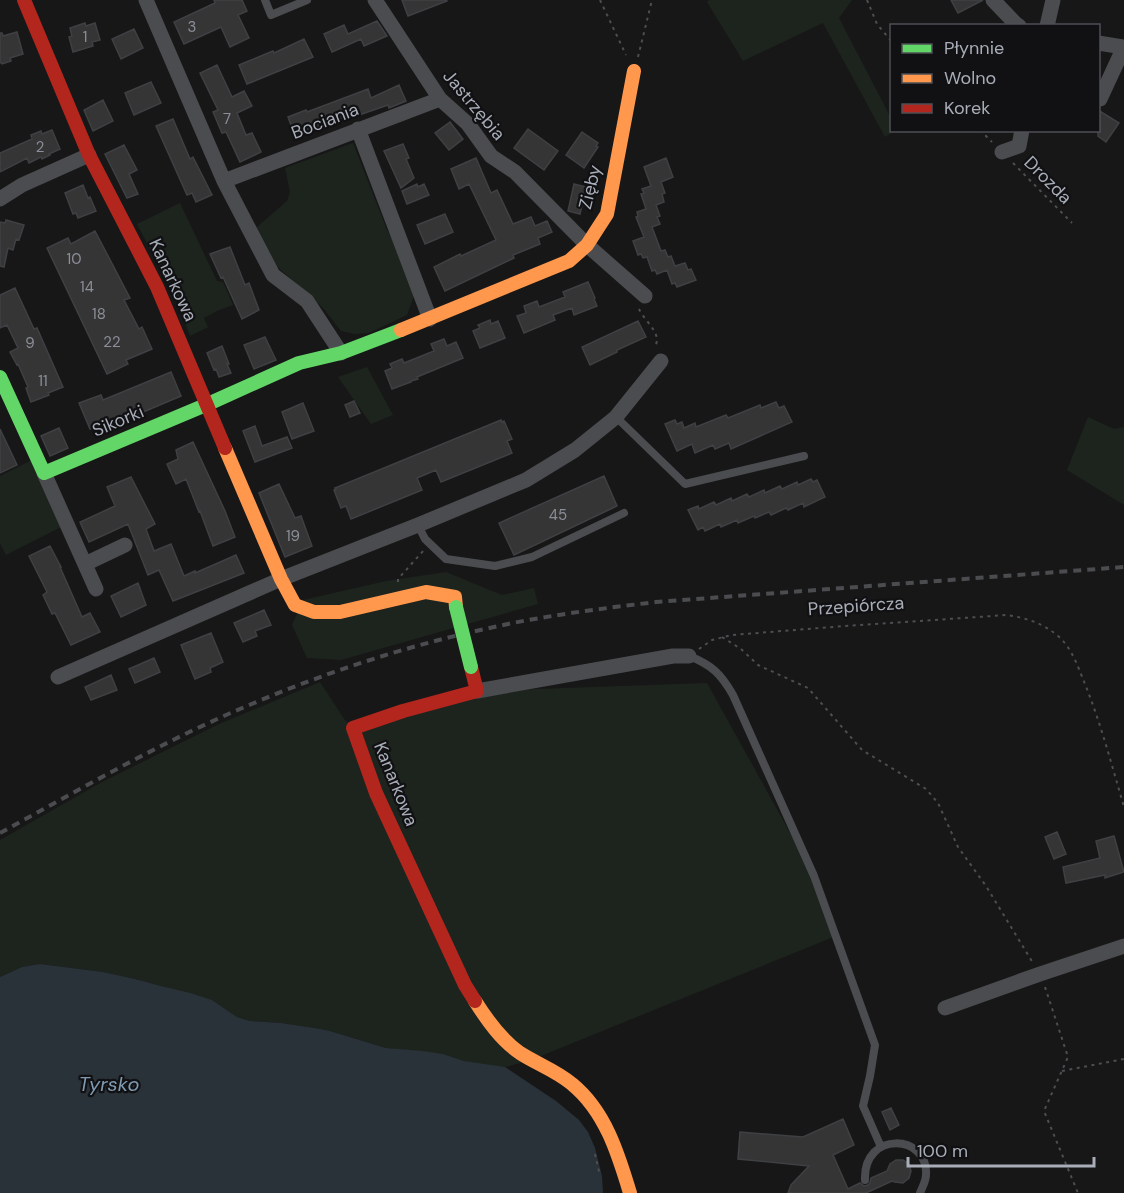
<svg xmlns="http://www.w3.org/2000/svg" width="1124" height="1193" font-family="'DM Sans',sans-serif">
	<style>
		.green { fill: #1d241e }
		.water { fill: #2a3239 }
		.building { fill: #353536; stroke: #3f4043; stroke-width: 1.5 }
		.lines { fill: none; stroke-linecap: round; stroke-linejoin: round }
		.path { stroke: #4d4e52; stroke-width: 2; stroke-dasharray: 3 4.5; stroke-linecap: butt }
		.lane { stroke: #4b4c50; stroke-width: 8 }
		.street { stroke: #4b4c50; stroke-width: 15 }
		.fast { stroke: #63d668; stroke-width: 14 }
		.slow { stroke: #ff974d; stroke-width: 14 }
		.jam { stroke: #b3261e; stroke-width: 14 }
		.rail { stroke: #4b4c4f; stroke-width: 4; stroke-dasharray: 8 6; stroke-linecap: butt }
		.fast-bridge { stroke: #63d668; stroke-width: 14 }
		.labels { text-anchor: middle; stroke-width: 4.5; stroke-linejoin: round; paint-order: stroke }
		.number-label { font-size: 15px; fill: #8b8f98 }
		.street-label { font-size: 18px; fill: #a8adb8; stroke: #111113 }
		.water-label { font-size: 20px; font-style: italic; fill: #7f9bb3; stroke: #111113 }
	</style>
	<rect width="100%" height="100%" fill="#171717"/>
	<!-- green -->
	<path class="green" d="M709,0H852L839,18L891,118L892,130L894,131L885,137L823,23L743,61L707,2Z
		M353,143L387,230L399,249L415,293L407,315L369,333L355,334L341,331L323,308L272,262L257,227L287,201L290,192L285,168Z
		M180,203L217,281L223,282L233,305L217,311L204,318L208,327L190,336L177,301L137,224Z
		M367,367L393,415L371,424L338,377Z
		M1088,417L1114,429L1124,427V505L1067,470Z
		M32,460L61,527L6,555L0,543V476Z
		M446,572L502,595L534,588L538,604L341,660L307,658L292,625L303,600L386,581Z
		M320,682L345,720L353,728L477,691L707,683L814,876L836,936L531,1060L505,1067L494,1066L464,1061L443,1054L386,1048L330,1031L315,1028L281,1023L250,1021L237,1017L212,1000L135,979L103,972L40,964L22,967L0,977V840L102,782L219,724Z"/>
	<!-- water -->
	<path class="water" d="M40,964L103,972L135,979L161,986L190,993L212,1000L237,1017L250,1021L281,1023L315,1028L330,1031L386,1048L423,1051L443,1054L464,1061L505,1067L556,1101L579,1120L588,1132L595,1148L602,1176L603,1193H0V977L22,967Z"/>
	<!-- building -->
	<path class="building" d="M214,0H242L247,11L238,15L249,38L230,47L221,27L184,44L174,22L215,3Z
		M402,0H446L447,1L408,16Z
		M951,0H983L958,13Z
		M377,21L387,36L364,46L361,39L332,52L324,34L344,25L348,34Z
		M85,23L86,26L95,23L100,40L92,42L93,46L73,52L69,37L72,36L70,28Z
		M134,29L143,48L121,59L112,39Z
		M17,32L23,54L10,58L11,61L2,64L0,62V33H2L3,36Z
		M304,39L313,57L247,84L239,65L273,51L274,53Z
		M217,65L232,97L244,91L252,106L237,113L246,135L252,133L261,152L240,162L226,132L222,133L213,112L218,110L200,73Z
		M151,82L161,103L134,115L125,93Z
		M399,85L406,101L389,108L388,105L356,116L355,113L295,136L288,117L306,110L307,112L368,89L371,98Z
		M103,100L113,121L93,131L84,110Z
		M1098,110L1119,123L1106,142L1098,136Z
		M173,119L190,159L193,157L212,195L196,202L192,193L187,195L156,126Z
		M450,122L463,139L449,150L435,133Z
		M528,129L558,151L544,170L514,148Z
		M52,130L60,149L49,154L50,155L42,159L41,157L29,163L27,158L0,172V153L32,139L31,135L41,131L42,134Z
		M582,132L598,143L596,146L598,147L584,168L566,155Z
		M403,144L409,158L406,159L414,178L401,188L384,151Z
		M124,145L137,170L129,174L138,194L127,198L105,154Z
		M476,158L491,193L497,190L513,224L531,217L535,226L547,221L552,232L538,238L540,244L513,255L514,258L445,291L434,267L460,254L461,256L496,240L469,184L459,189L451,169Z
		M666,158L673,177L661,182L665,193L662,194L664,202L656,205L660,216L657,217L660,224L652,227L661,251L665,250L668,257L671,256L675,266L685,263L688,270L691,269L696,280L677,287L675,283L672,284L667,270L657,274L655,270L652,271L647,257L643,258L641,254L638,255L633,241L644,237L636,217L638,216L637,212L646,209L641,194L644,193L642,189L651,186L644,167Z
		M417,184L418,187L424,184L429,195L407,204L402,191Z
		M574,184L586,187L580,214L568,211Z
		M83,185L88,198L90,197L96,211L78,218L76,213L73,214L65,193Z
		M445,214L453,232L425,244L417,225Z
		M6,220L24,225L19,240L16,239L13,250L8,248L4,267L0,266V222L5,223Z
		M95,231L130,298L124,300L139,329L142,327L152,349L126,360L128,364L107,374L47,248L68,238L71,244Z
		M230,247L245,285L249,283L259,310L242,319L223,277L221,278L210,254Z
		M588,282L595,298L594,299L597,306L574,315L572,308L553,315L555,320L524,333L517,316L526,313L524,306L537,301L539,307L565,297L563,292Z
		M15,288L34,329L37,328L63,387L48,393L49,395L31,402L26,388L28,387L18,364L17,365L10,352L18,348L7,325L0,328V295Z
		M490,320L491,324L498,321L505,338L480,348L473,331L480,328L478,325Z
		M638,321L646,337L617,350V352L590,365L582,347Z
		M265,337L276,360L254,369L244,345Z
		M444,339L447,346L456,342L463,358L417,377L418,379L411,381V382L392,389L385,371L392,368L390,364L402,359L404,363L434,351L431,344Z
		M222,346L229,364H227L231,373L219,377L216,369L214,370L207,353Z
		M171,372L181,396L124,420V419L103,427L101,424L90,429L79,403L101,395L103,400Z
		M354,401L360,413L350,417L345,405Z
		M776,402L779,408L784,406L792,422L731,449L729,443L715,449L713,445L695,453L692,444L677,451L665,424L675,420L677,424L682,422L684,428L695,423L696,427L726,415L728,418L760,405L761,408Z
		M303,403L314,431L292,439L282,412Z
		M501,420L502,422L504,421L512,439L507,441L512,453L441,482L436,470L417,478L422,490L351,519L346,506L341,508L334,490L336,489L335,488Z
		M255,426L262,446L287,437L292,448L255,462L243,431Z
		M59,428L68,448L50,456L41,436Z
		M0,429L17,465L0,473Z
		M193,442L225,511L235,537L213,546L200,511L199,512L186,479L176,484L167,464L178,459L176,450Z
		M604,476L617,506L514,555L499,523Z
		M131,477L155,524L146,529L154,551L171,544L184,576L195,571V573L236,555L244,573L173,601L159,570L148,575L128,524L89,542L80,522L115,506L107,487Z
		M811,479L813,482L817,480L825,497L804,507L803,503L788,510L786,508L771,515L769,512L755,518L754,516L738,523L737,520L721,527L720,524L705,531L703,527L698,530L688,510L698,506L699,509L714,502L716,505L731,498L732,501L747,494L749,497L764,490L765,493L780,486L782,489L797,482L798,485Z
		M279,484L295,518L301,516L312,546L285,557L259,493Z
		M50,546L61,567H60L82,617L90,613L100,632L71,645L55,613L52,614L43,595L47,592L29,556Z
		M138,583L146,605L121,617L111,596Z
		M264,610L271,625L255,631L257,636L243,642L234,623Z
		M211,633L223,662L210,668L211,672L195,679L181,645Z
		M154,658L160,672L135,683L129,669Z
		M111,675L117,690L91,700L85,687Z
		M1057,832L1066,854L1054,859L1045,837Z
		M1114,836L1124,872L1105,878V875L1066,883L1063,867L1100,858L1096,841Z
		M891,1108L899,1125L890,1130L882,1112Z
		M843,1119L854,1145L833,1155L848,1189L860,1183L864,1186L868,1185L870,1183L871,1178L887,1171L890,1164L896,1160H903L909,1164L911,1171L909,1178L903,1183L895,1182L892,1181L866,1193H788L791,1185L809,1166L738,1159L740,1132L803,1137Z"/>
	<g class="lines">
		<!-- path -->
		<path class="path" d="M600,0L626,55
			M867,0L877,24L892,42
			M638,57L652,0
			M980,130L992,142
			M1013,163L1072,223
			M639,309C643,318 656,329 657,339C657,342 656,345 655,348
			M398,582V579L424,550
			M722,637L741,649L758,665L808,688L862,750L926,789L938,803L958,847L986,886L1033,963
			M699,649L712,640L732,635L845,626L1007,615C1026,618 1043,623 1058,636C1072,648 1078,667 1085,684C1101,724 1112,766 1124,807
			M1045,987L1068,1057L1044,1111L1078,1193
			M1062,1071L1124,1059
			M595,1154L600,1176"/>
		<!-- lane -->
		<path class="lane" d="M265,0L271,15L307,0
			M616,417L685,484L804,456
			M418,525L425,539L446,559L495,566L532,557L624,513
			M689,656C712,665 721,674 733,695L814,876L875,1045L870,1076L863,1106L881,1147
			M865,1180C863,1130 929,1134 926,1175C926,1181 922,1188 920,1193"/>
		<!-- street -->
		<path class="street" d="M146,0L224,181L273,275L307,301L341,353
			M375,0L440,99L468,124L491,156L515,172L587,245L645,296
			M993,0L1016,24L1019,26
			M1047,26L1053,0
			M1098,43L1124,47L1100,99
			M358,129L430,319
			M1002,152L1019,146L1022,130
			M224,181L440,99
			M0,199L22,185L89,155
			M44,473L96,589
			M85,564L125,545
			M58,677L281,579L418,525L526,480L575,450L616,417L661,361
			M477,691L673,656H689
			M945,1008L1040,974L1124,946"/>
		<!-- fast -->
		<path class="fast" d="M0,377L44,473L208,404L299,363L341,353L401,330"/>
		<!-- slow -->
		<path class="slow" d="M401,330L569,261L587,245L607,214L634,71
			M225,448L281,579L295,605L314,612H340L426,592L455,597L456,607
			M475,1001C487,1020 501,1040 520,1053C537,1064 557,1071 572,1084C605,1111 618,1153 630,1193"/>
		<!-- jam -->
		<path class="jam" d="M24,0L89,155L157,287L225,448
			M471,667L477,691L403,711L353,728L376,793L465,985L475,1001"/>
		<!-- rail -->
		<path class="rail" d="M0,833C81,789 161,742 247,706C324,673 403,647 485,629C541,616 598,609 656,602L1124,567"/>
		<!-- fast-bridge -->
		<path class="fast-bridge" d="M456,607L471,667"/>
	</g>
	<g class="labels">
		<!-- number labels -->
		<g class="number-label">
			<text x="192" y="32">3</text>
			<text x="85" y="42">1</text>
			<text x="227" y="124">7</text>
			<text x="40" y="152">2</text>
			<text x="74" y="264">10</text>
			<text x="87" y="292">14</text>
			<text x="99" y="319">18</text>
			<text x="112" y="347">22</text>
			<text x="30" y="348">9</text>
			<text x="43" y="386">11</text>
			<text x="558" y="520">45</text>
			<text x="293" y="541">19</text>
		</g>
		<!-- street labels -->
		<g class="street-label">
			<text transform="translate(474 105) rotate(50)" y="6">Jastrzębia</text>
			<text transform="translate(325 121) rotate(-21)" y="6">Bociania</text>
			<text transform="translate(1048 180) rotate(45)" y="6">Drozda</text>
			<text transform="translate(590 187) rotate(-76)" y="6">Zięby</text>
			<text transform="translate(173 280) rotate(65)" y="6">Kanarkowa</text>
			<text transform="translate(118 421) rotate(-23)" y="6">Sikorki</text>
			<text transform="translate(856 606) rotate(-4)" y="6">Przepiórcza</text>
			<text transform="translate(396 784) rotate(68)" y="6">Kanarkowa</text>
		</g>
		<!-- water labels -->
		<g class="water-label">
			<text x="109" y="1091">Tyrsko</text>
		</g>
	</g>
	<!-- legend -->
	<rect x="890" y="24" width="210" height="108" fill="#111113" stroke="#4d4f55" stroke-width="1.5"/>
	<rect x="902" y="44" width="30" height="9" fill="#63d668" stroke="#4d4f55" stroke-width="1.5"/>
	<text x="944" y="54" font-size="18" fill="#a8adb8">Płynnie</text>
	<rect x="902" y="74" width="30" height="9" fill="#ff974d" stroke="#4d4f55" stroke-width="1.5"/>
	<text x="944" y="84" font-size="18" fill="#a8adb8">Wolno</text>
	<rect x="902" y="104" width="30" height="9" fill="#b3261e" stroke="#4d4f55" stroke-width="1.5"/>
	<text x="944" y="114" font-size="18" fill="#a8adb8">Korek</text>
	<!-- scale -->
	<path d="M908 1157v9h186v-9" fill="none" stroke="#a8adb8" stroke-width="3"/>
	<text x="917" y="1157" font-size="18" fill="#a8adb8" stroke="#111113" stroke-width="4.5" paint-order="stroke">100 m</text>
</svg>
